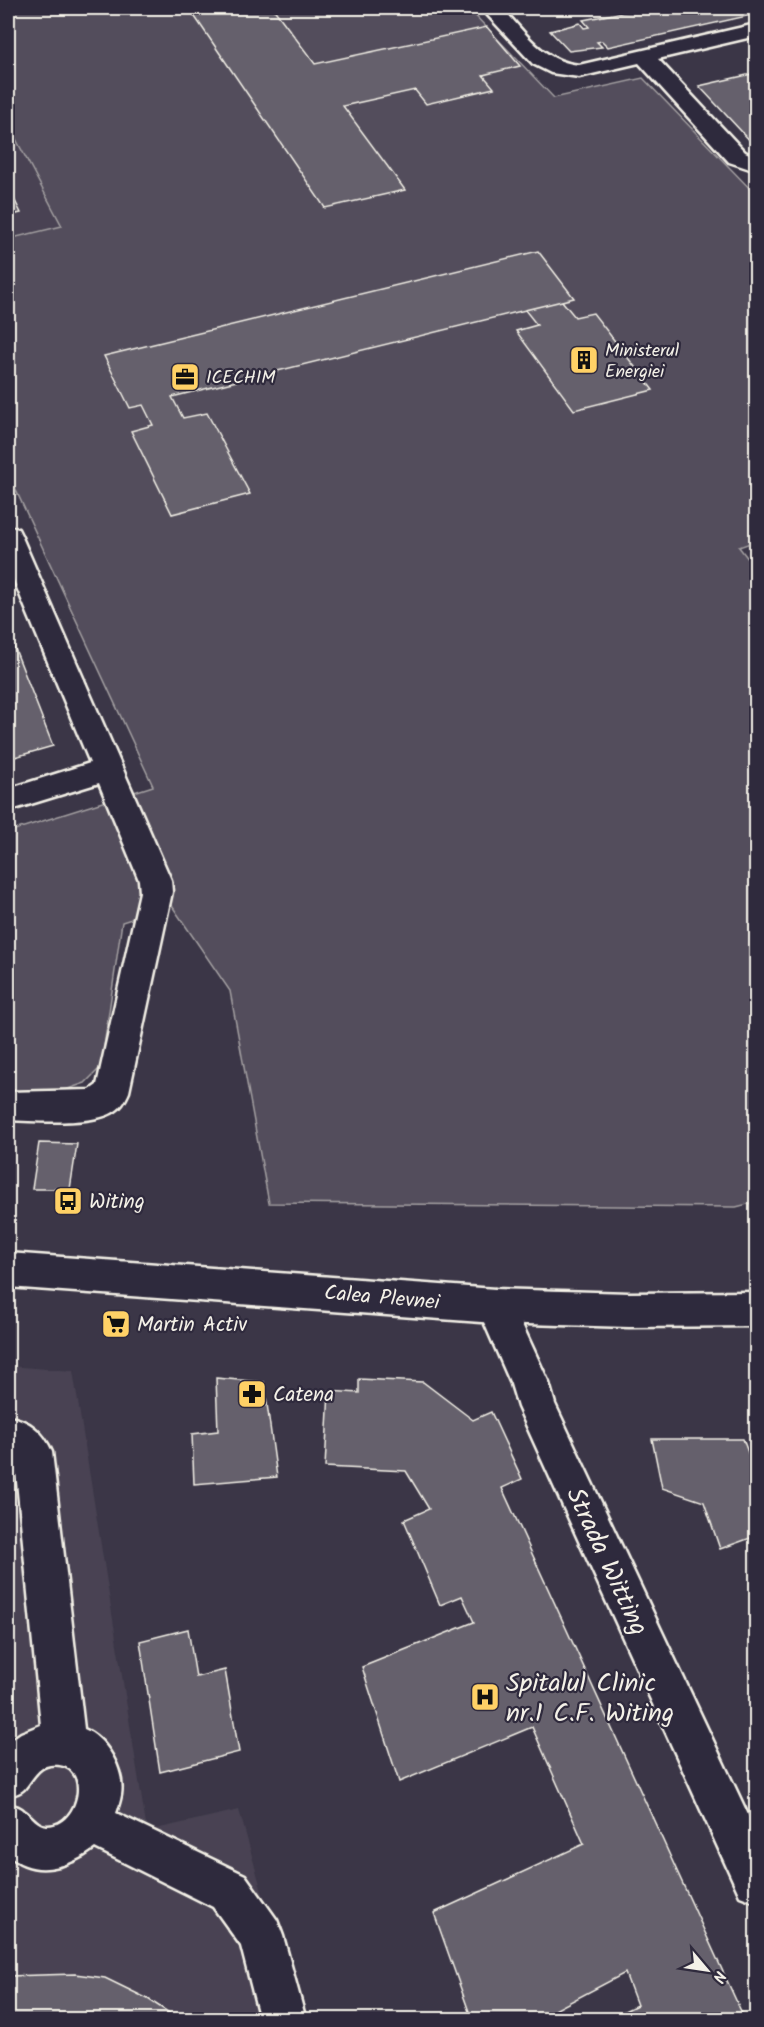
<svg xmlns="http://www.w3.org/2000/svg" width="764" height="2027" font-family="Kalam,sans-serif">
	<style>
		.built { fill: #484352 }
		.green { fill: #534e5c; stroke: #a4a0a2; stroke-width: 1.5 }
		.building { fill: #65616c; stroke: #f4f1e8; stroke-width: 1.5 }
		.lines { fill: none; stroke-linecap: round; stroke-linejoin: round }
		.minor-casing { stroke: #f4f1e8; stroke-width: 5 }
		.major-casing { stroke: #f4f1e8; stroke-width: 5 }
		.minor { fill: #2f2a3d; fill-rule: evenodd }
		.major { fill: #2f2a3d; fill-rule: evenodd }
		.labels { text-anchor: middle; stroke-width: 4.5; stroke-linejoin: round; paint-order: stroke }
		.far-poi-label { font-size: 18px; fill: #f4f1e8; stroke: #2f2a3d; text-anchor: start }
		.poi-label { font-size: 21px; fill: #f4f1e8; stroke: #2f2a3d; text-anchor: start }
		.street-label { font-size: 21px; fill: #f4f1e8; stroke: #2f2a3d }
		.near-street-label { font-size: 26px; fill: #f4f1e8; stroke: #2f2a3d }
		.near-poi-label { font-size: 26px; fill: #f4f1e8; stroke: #2f2a3d; text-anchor: start }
	</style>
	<rect width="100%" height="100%" fill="#3b3647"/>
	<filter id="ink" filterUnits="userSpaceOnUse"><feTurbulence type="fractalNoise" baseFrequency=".0167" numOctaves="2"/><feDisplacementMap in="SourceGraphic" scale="12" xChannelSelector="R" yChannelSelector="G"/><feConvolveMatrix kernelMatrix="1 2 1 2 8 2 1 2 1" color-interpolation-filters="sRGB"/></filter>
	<g filter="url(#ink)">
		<!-- built -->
		<path class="built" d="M8,124L62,226L8,239Z
			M8,1366L73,1371L147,1831L239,1810L298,2019H8Z"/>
		<!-- green -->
		<path class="green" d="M8,8H468L554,98L643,78L756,195V541L739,547L756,569V1202L736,1207L269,1203L230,991L172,906L122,922L101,1067L85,1083L62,1091L8,1094V832L153,786L8,473V239L62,226L8,124Z"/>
		<!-- building -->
		<path class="building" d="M210,8H273L315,64L487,27L520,66L483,75L494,88L426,104L415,90L343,106L405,190L325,208L191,11Z
			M644,8H756V14L608,47L602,41L597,42L602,47L569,51L550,31L580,23L584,28L589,27L583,20Z
			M756,73V147L699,86Z
			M8,187L21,213L8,216Z
			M538,251L574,298L172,397L183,418L207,413L250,494L172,514L131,431L153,425L143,405L130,408L104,356Z
			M562,301L575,317L593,313L653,390L574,410L516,331L537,325L525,310Z
			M8,631L53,746L8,759Z
			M39,1143L77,1144L70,1189H32Z
			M216,1378L264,1382L277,1477L194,1484L192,1434L218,1431Z
			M359,1379L423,1382L473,1420L491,1412L522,1479L502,1488L745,2020H613L612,2017L637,2005L625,1973L549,2013L552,2020H472L434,1913L584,1844L532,1727L399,1782L362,1667L474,1622L462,1596L440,1605L404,1520L429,1509L406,1471L325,1467L329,1391L359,1393Z
			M652,1439H743L756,1474V1536L720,1549L704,1502L662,1488Z
			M188,1629L196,1677L225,1670L239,1752L160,1772L140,1641Z
			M75,1974L105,1978L148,1999L180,2020H8V1976Z"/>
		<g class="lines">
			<!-- minor casing -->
			<g class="minor-casing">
				<path id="minor" d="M481,8H502C526,33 542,61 579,65L756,24V36L658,59L745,152L756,157V171L729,162L639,63L579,77L551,73L533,64Z
					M8,526L18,529L21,535L171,880L172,892L129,1092C126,1099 122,1107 115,1111C93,1126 35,1121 8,1120V1092L90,1090L97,1085L140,892L139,880L99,783L8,811V789L90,763L8,566Z
					M495,1289L508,1294L549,1383L555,1404L756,1832V1902L740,1896L518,1407L511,1384L477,1306L482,1294Z
					M8,1417C29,1419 44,1433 52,1452L84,1729C106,1738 125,1770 121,1795C120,1801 118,1807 116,1813L245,1875L277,1920L283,1936L306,2020H260L241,1946L213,1907L95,1848C70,1867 34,1879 8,1854V1804C13,1805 20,1807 24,1811C32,1816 37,1826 47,1826C81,1827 94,1759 50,1765C37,1767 32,1780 24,1789C20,1793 12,1795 8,1796V1742L21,1733L41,1725L15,1461L8,1454Z"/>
			</g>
			<!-- major casing -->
			<g class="major-casing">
				<path id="major" d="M8,1253L495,1289L629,1293L756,1292V1326L629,1327L495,1323L8,1287Z"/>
			</g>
			<!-- minor -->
			<use href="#minor" class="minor"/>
			<!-- major -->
			<use href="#major" class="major"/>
		</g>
	</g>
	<!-- icons -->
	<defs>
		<g id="building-square" transform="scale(1.5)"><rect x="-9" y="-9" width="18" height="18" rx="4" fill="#ffd166" stroke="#2f2a3d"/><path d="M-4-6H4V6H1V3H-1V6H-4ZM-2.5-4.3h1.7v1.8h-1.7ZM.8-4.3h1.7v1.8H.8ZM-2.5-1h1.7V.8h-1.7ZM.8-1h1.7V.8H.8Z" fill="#111"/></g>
		<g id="office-square" transform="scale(1.5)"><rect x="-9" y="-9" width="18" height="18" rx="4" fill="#ffd166" stroke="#2f2a3d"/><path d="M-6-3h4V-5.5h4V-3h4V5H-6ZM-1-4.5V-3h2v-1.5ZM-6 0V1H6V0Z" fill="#111"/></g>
		<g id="bus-square" transform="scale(1.5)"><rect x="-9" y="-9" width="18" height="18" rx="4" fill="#ffd166" stroke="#2f2a3d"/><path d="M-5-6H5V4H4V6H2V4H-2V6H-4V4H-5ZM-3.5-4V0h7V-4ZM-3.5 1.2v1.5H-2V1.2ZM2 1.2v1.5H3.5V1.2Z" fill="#111"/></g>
		<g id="supermarket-square" transform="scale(1.5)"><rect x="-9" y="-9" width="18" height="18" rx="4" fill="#ffd166" stroke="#2f2a3d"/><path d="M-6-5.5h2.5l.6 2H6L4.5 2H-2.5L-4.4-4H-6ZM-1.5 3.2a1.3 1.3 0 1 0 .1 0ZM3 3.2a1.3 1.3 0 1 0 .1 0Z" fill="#111"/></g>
		<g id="pharmacy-square" transform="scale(1.5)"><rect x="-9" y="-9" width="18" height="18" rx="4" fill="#ffd166" stroke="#2f2a3d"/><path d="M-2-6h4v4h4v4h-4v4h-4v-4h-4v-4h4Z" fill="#111"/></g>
		<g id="hospital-square" transform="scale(1.5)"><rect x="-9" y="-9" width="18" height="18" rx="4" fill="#ffd166" stroke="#2f2a3d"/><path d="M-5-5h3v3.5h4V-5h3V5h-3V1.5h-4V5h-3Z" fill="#111"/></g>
	</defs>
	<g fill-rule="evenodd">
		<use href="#building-square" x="584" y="360"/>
		<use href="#office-square" x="185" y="377"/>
		<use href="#bus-square" x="68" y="1201"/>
		<use href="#supermarket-square" x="116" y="1324"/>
		<use href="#pharmacy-square" x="252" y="1394"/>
		<use href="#hospital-square" x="485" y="1697"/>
	</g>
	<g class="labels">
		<!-- far-poi labels -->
		<g class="far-poi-label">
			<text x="605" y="356">Ministerul<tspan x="605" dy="21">Energiei</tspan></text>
			<text x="206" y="383">ICECHIM</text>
		</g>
		<!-- poi labels -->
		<g class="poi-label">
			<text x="89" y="1208">Witing</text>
			<text x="137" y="1331">Martin Activ</text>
			<text x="273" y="1401">Catena</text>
		</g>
		<!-- street labels -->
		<g class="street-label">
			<text transform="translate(382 1297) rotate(5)" y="7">Calea Plevnei</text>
		</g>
		<!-- near-street labels -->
		<g class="near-street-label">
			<text transform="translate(608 1561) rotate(65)" y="9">Strada Witting</text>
		</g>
		<!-- near-poi labels -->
		<g class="near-poi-label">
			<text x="506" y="1691">Spitalul Clinic<tspan x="506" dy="30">nr.1 C.F. Witing</tspan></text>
		</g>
	</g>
	<!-- margin -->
	<rect width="764" height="2027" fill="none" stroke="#2f2a3d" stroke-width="30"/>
	<rect x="15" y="15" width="734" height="1997" fill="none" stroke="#f4f1e8" stroke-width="2" filter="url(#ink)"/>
	<!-- north arrow -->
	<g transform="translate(707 1970) rotate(119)" stroke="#2f2a3d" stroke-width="4.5" paint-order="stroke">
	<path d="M0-4.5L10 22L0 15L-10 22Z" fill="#f4f1e8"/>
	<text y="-9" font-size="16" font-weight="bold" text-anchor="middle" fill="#f4f1e8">N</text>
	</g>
</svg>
